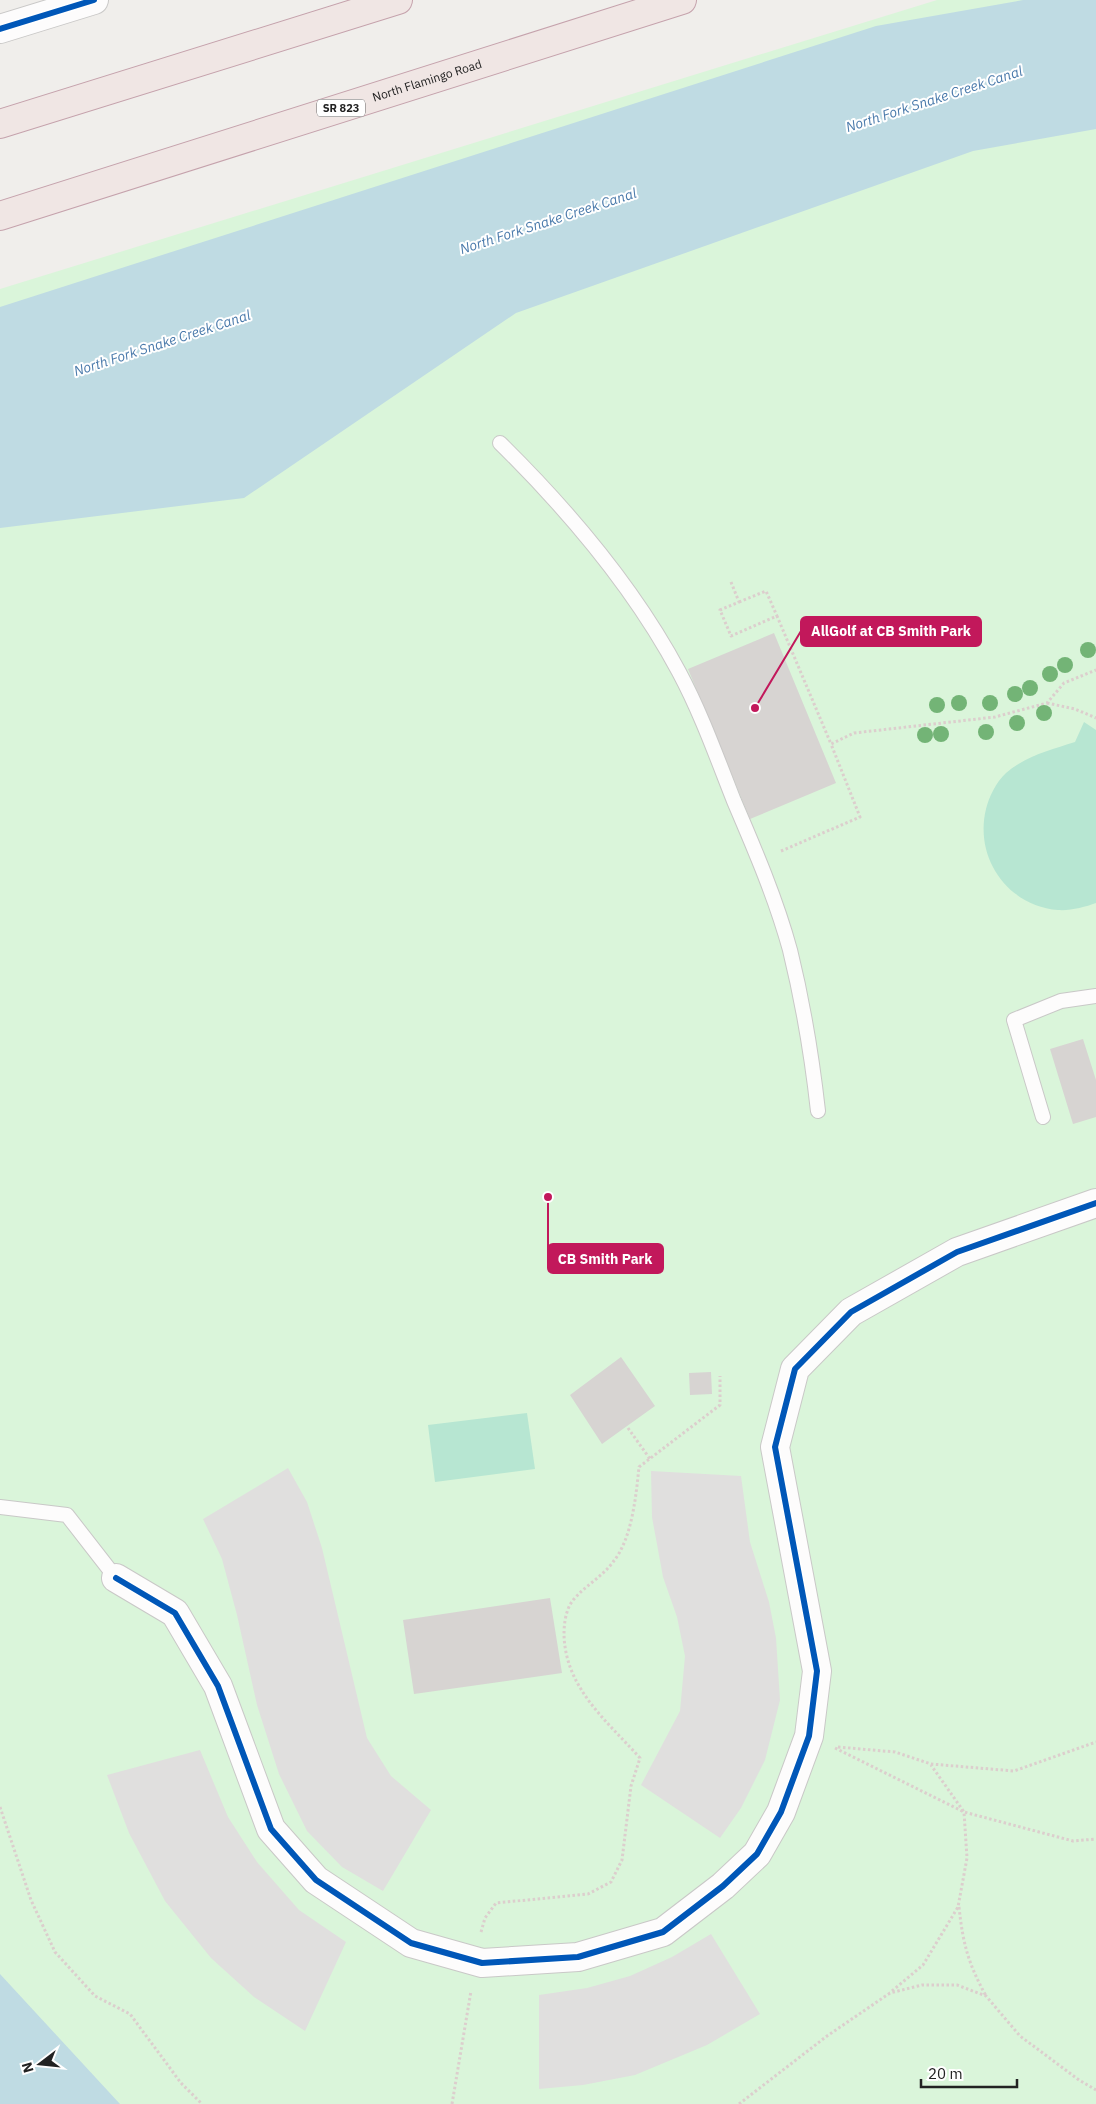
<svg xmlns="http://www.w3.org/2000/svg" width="1096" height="2104" font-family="'IBM Plex Sans',sans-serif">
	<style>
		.park { fill: #daf5da }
		.pitch { fill: #b7e6d2 }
		.parking { fill: #e0dfde }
		.water { fill: #bfdbe3 }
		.building { fill: #d7d4d2 }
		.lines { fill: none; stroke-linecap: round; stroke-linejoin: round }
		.service-casing { stroke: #c9c8c7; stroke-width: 16 }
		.minor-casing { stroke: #c9c8c7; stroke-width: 30 }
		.trunk-casing { stroke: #c5a2ac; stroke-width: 30 }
		.path { stroke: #dccecd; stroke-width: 3; stroke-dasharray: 2.5 2.5; stroke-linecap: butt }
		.service { stroke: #fdfcfc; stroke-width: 14 }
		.minor { stroke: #fdfcfc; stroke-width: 28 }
		.trunk { stroke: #f0e6e4; stroke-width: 28 }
		.cycleway-casing { stroke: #fff; stroke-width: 9 }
		.cycleway { stroke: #0057b8; stroke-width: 6 }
		.tree { fill: #73b476 }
		.labels { text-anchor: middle; stroke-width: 4; stroke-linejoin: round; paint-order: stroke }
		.shield { fill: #fff; stroke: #646464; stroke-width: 1 }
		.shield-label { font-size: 11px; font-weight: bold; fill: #222 }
		.street-label { font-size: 12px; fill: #222; stroke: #fff }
		.water-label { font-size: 14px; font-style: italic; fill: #4a7aab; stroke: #fff }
		.leader { fill: none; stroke: #c2185b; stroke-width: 2 }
		.callout-dot { fill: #c2185b; stroke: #fff; stroke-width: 2 }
		.callout { fill: #c2185b; stroke: #c2185b; stroke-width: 2 }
		.callout-label { font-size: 14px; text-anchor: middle; font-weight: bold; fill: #fff }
	</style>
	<rect width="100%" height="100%" fill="#f0eeeb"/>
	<!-- park -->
	<path class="park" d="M937,0H1096V2104H0V289Z"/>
	<!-- pitch -->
	<path class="pitch" d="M1084,722L1096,730V903C1085,907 1070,911 1058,910C1008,906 974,858 986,809C989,797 996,782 1006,773C1026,756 1050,750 1075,742Z
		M527,1413L535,1469L435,1482L428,1425Z"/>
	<!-- parking -->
	<path class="parking" d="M288,1468L307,1502L322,1548L367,1738L391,1776L431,1810L383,1891L342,1867L307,1831L279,1774L257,1705L237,1615L222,1559L203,1519Z
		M651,1471L741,1476L750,1542L769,1602L776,1638L780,1700L765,1760L741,1808L720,1838L641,1785L680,1711L685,1656L677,1617L663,1577L652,1517Z
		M200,1750L228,1817L257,1862L299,1910L346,1942L305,2031L254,1997L211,1958L165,1901L129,1833L107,1775Z
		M711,1934L760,2014L707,2045L635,2075L583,2085L539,2089V1995L587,1988L630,1976L672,1957Z"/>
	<!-- water -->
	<path class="water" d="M1023,0H1096V129L973,151L516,313L244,498L0,528V307L876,26Z
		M0,1974L120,2104H0Z"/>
	<!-- building -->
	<path class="building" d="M774,633L836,783L750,819L688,669Z
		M1083,1039L1096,1080V1117L1073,1124L1050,1049Z
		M621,1357L655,1406L602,1444L570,1395Z
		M711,1372L712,1394L690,1395L689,1373Z
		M550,1598L562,1673L414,1694L403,1620Z"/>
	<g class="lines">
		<!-- service casing -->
		<g class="service-casing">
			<path id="service" d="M500,443C569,511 633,586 679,672C701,713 717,758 734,801C755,850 776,899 790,950C803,1003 812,1057 818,1111
				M1043,1117L1014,1020L1061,1001L1096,996
				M0,1507L67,1515L116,1578"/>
		</g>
		<!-- minor casing -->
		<g class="minor-casing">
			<path id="minor" d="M0,29L94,0
				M116,1578L175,1613L218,1686L271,1829L316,1880L411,1943L482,1963L578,1957L663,1932L723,1886L757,1854L781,1812L809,1736L817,1671L775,1447L795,1369L851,1312L957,1252L1096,1203"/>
		</g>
		<!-- trunk casing -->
		<g class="trunk-casing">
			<g id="trunk">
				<path d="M0,124L398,0"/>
				<path id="s1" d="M0,216L682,0"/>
			</g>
		</g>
		<!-- path -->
		<path class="path" d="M731,582L739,602L720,610L731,636L777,616L831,744
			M739,602L766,591L777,616
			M1047,703L1075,709L1096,718
			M781,851L860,817L831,744L854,733L995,717L1047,703L1064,683L1096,670
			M628,1428L650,1459
			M838,1747L895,1752L931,1764L1014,1771L1096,1742
			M835,1748L964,1812L1073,1841L1096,1839
			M0,1807L31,1900L55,1952L95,1996L130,2014L181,2083L202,2104
			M959,1907C963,1944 968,1963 986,1996
			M481,1932L485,1918L496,1903L588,1894L611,1882L622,1860L631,1786L640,1758C607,1721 565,1688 564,1634C564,1623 566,1608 574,1599C586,1585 602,1577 613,1562C632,1539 636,1496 639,1467L720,1405V1376
			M892,1991L923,1965L958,1907L967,1858L964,1812L931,1765
			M452,2104L471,1991
			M739,2104L827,2036L890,1993L922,1985H957L986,1996L1020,2036L1079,2080L1096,2090"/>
		<!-- service -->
		<use href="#service" class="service"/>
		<!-- minor -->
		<use href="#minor" class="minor"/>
		<!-- trunk -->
		<use href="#trunk" class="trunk"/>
		<!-- cycleway casing -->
		<g class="cycleway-casing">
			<path id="cycleway" d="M0,29L94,0
				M116,1578L175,1613L218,1686L271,1829L316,1880L411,1943L482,1963L578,1957L663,1932L723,1886L757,1854L781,1812L809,1736L817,1671L775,1447L795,1369L851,1312L957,1252L1096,1203"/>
		</g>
		<!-- cycleway -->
		<use href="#cycleway" class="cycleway"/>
	</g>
	<!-- trees -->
	<g class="tree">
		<circle cx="1088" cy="650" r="8"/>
		<circle cx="1065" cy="665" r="8"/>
		<circle cx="1050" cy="674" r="8"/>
		<circle cx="1030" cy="688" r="8"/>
		<circle cx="1015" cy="694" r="8"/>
		<circle cx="959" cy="703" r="8"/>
		<circle cx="990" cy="703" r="8"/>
		<circle cx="937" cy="705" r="8"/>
		<circle cx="1044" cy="713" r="8"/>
		<circle cx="1017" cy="723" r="8"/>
		<circle cx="986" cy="732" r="8"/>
		<circle cx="941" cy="734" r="8"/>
		<circle cx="925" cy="735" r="8"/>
	</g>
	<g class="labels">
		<!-- shield labels -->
		<rect class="shield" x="317" y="99.5" width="48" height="17" rx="4"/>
		<g class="shield-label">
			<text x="341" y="112">SR 823</text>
		</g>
		<!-- street labels -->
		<g class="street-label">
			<text dy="4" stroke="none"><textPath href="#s1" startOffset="448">North Flamingo Road</textPath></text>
		</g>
		<!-- water labels -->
		<g class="water-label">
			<text transform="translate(934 99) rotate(-18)" y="5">North Fork Snake Creek Canal</text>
			<text transform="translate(548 221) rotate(-18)" y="5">North Fork Snake Creek Canal</text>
			<text transform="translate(162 343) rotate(-18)" y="5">North Fork Snake Creek Canal</text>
		</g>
	</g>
	<!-- callouts -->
	<path class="leader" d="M755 708L801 631M548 1197L548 1259"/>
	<g class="callout-dot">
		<circle cx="755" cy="708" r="5"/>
		<circle cx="548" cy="1197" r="5"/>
	</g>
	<g class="callout">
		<rect x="801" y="617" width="180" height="29" rx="5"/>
		<rect x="548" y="1244" width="115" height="29" rx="5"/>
	</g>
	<g class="callout-label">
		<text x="891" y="636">AllGolf at CB Smith Park</text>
		<text x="605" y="1264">CB Smith Park</text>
	</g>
	<!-- north arrow -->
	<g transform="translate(40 2064) rotate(254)" stroke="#ffffff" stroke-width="4" paint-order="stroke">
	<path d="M0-4L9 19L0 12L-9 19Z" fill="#222222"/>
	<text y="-8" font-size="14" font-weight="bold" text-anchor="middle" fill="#222222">N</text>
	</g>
	<!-- scale -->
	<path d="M921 2079v8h96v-8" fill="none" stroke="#222222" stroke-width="2.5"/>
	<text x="928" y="2079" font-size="15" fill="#222222" stroke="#ffffff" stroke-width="4" paint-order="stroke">20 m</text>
</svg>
